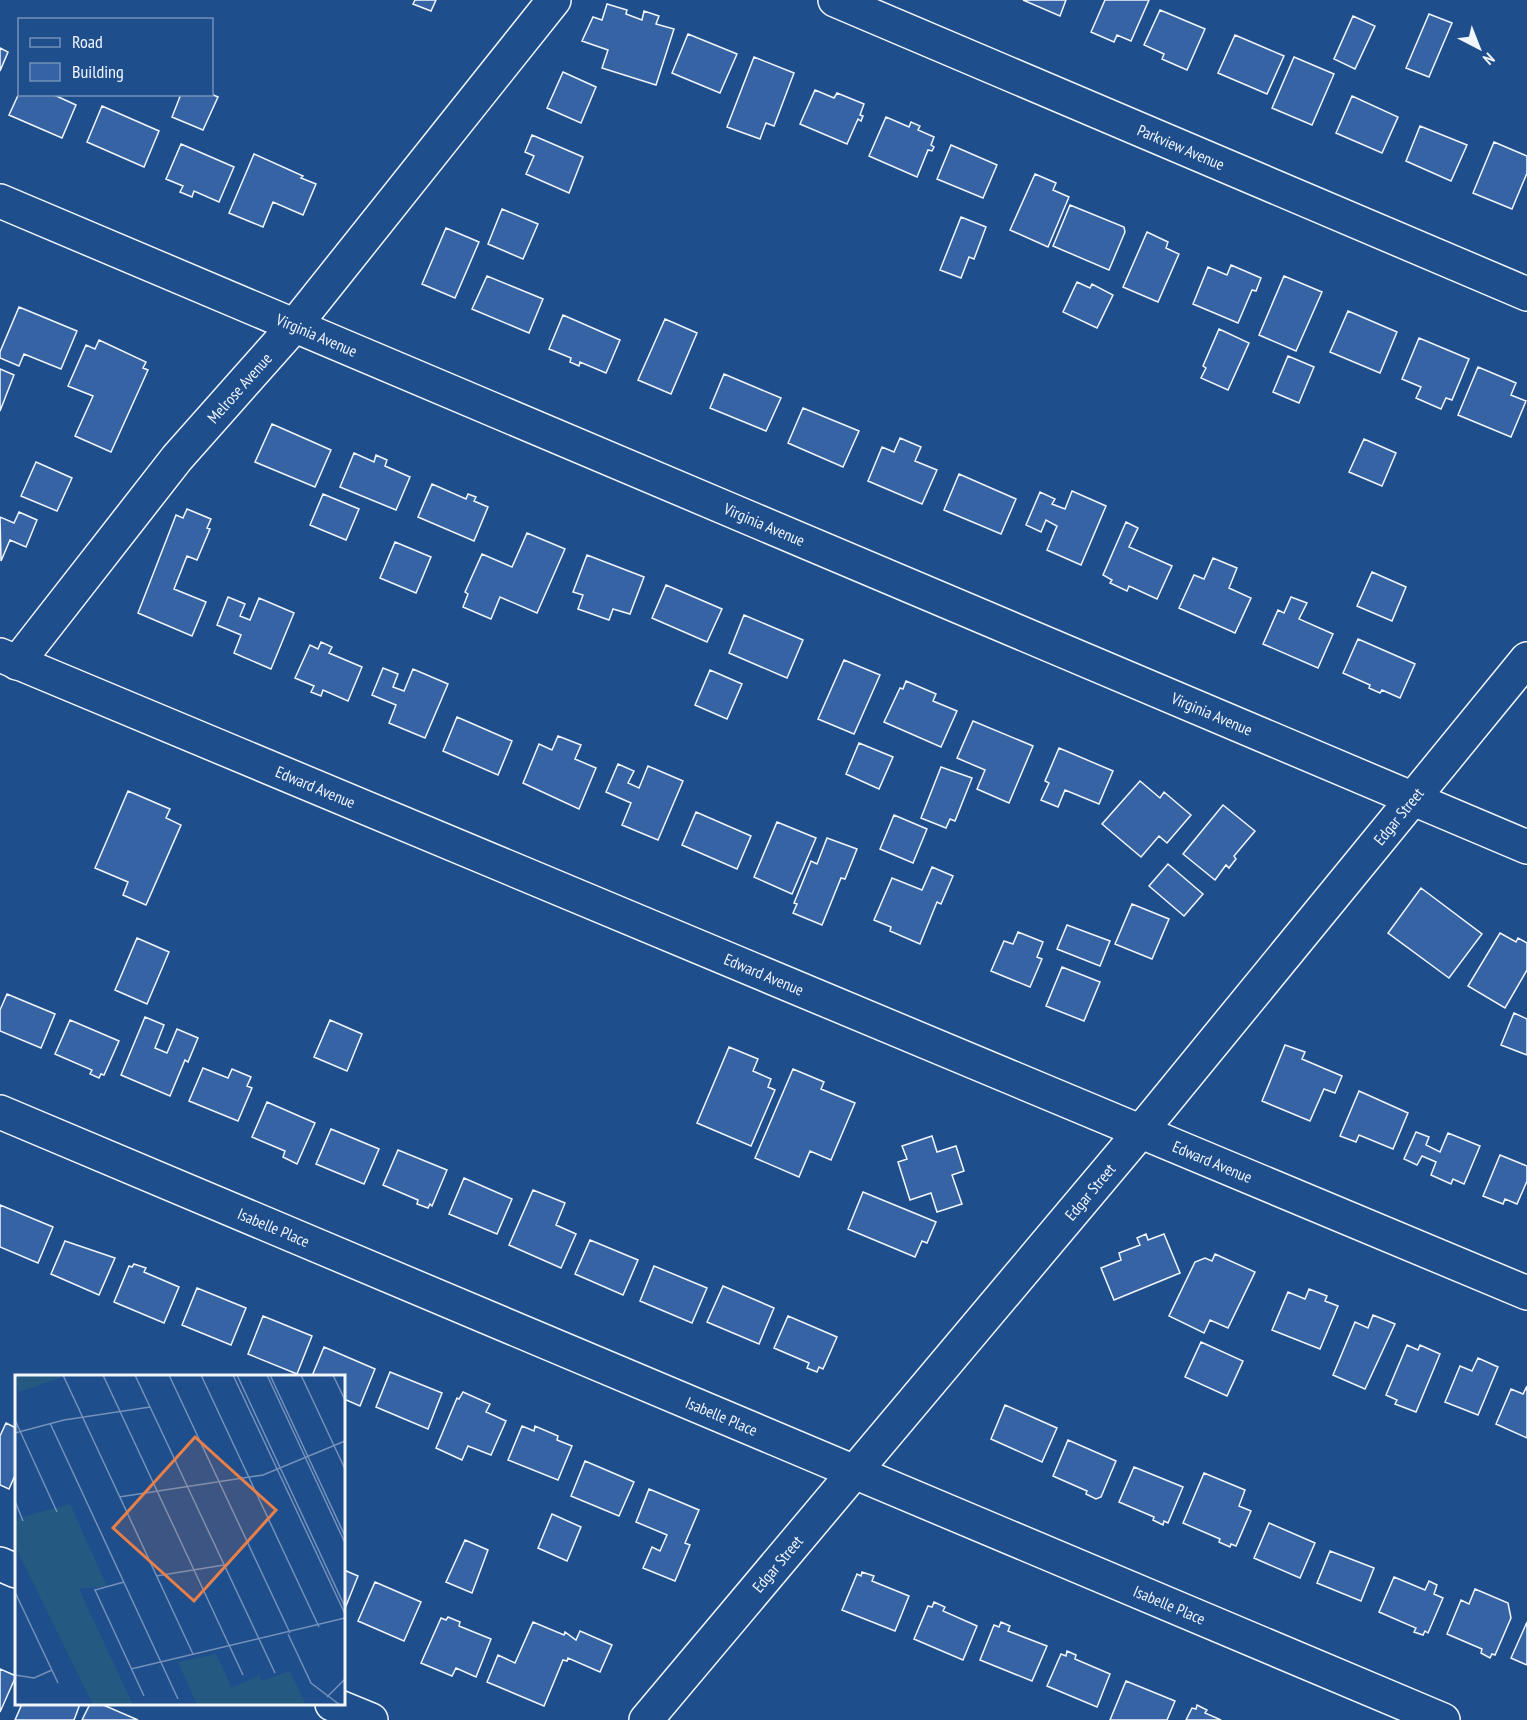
<svg xmlns="http://www.w3.org/2000/svg" width="1527" height="1720" font-family="'PT Sans Narrow',sans-serif">
	<style>
		.building { fill: #3563a3; stroke: #f2f6ff; stroke-width: 1.5 }
		.lines { fill: none; stroke-linecap: round; stroke-linejoin: round }
		.minor-casing { stroke: #f2f6ff; stroke-width: 36 }
		.minor { stroke: #1f4e8c; stroke-width: 33 }
		.labels { text-anchor: middle; stroke-width: 4.5; stroke-linejoin: round; paint-order: stroke }
		.street-label { font-size: 16px; fill: #f2f6ff; stroke: #1f4e8c }
		.inset-road { fill: none; stroke: #7391ba; stroke-width: 1.5 }
		.view { fill: #ea8049; fill-opacity: 0.15; stroke: #ea8049; stroke-width: 3 }
		.inset-edge { fill: none; stroke: #f2f6ff; stroke-width: 3 }
	</style>
	<rect width="100%" height="100%" fill="#1f4e8c"/>
	<!-- building -->
	<path class="building" d="M415,0H436L431,11L413,4Z
		M1023,0H1066L1060,16Z
		M1105,0H1149L1131,41L1117,35L1114,42L1091,32Z
		M607,4L627,10L626,14L642,20L644,11L659,16L656,24L674,29L656,85L602,68L608,50L582,41L593,17L602,20Z
		M1160,10L1205,29L1187,70L1162,59L1164,54L1144,45Z
		M1429,14L1452,23L1429,77L1406,68Z
		M1353,16L1375,26L1355,69L1334,59Z
		M688,34L737,54L720,93L672,73Z
		M1235,35L1284,56L1267,94L1218,73Z
		M0,48L8,52L0,71Z
		M754,57L794,73L774,126L766,123L760,139L727,127Z
		M1294,57L1334,74L1312,125L1272,108Z
		M563,72L596,87L581,123L547,108Z
		M815,90L834,98L837,93L864,104L860,115L863,116L861,121L858,119L847,144L800,124Z
		M20,91V94H52L76,105L62,138L9,115Z
		M181,94H211L218,97L203,130L172,117Z
		M1352,96L1398,117L1382,153L1336,133Z
		M102,106L159,131L144,167L87,142Z
		M886,117L909,127L911,122L920,126L918,130L934,137L931,145L934,147L932,151L928,150L917,177L869,156Z
		M1420,126L1467,145L1451,181L1406,161Z
		M532,135L583,157L569,193L526,174L534,156L525,152Z
		M1494,142L1527,156V173L1512,209L1473,193Z
		M181,144L234,167L219,202L194,191L192,197L180,192L183,186L166,179Z
		M951,145L997,165L983,198L937,179Z
		M254,154L303,176L301,178L316,184L303,215L273,202L263,227L229,213Z
		M1035,174L1056,183L1053,190L1069,197L1048,247L1010,230Z
		M1070,205L1124,227L1125,232L1109,270L1053,246Z
		M502,209L538,224L523,259L488,244Z
		M961,217L986,227L974,259L969,257L961,278L940,270Z
		M446,228L479,242L455,298L422,284Z
		M1147,232L1168,242L1166,248L1179,254L1158,302L1123,287Z
		M1231,265L1261,278L1256,291L1252,290L1238,323L1193,304L1208,267L1227,275Z
		M487,276L543,299L529,333L472,309Z
		M1284,276L1322,292L1296,351L1259,335Z
		M1077,282L1090,288L1092,284L1113,295L1097,328L1063,312Z
		M19,307L77,331L61,369L24,354L19,366L0,358V352Z
		M1348,311L1397,332L1380,373L1330,352Z
		M563,315L620,340L606,373L580,362L579,366L570,362L571,358L549,349Z
		M665,319L697,333L671,394L638,380Z
		M1219,329L1249,343L1228,390L1201,378L1206,368L1203,366Z
		M1419,338L1469,359L1452,400L1446,398L1441,409L1416,398L1421,387L1402,379Z
		M99,340L146,362L143,368L148,370L111,452L75,436L93,396L68,386L86,345L95,349Z
		M1288,356L1314,367L1299,403L1273,392Z
		M1478,367L1516,383L1511,395L1526,401L1511,437L1458,415Z
		M0,369L14,375L0,411Z
		M724,374L781,398L766,431L710,408Z
		M803,408L859,431L843,467L788,443Z
		M272,424L331,450L315,487L255,462Z
		M900,438L921,447L915,461L937,470L922,504L868,481L882,447L894,452Z
		M1364,439L1396,453L1382,486L1349,472Z
		M354,453L374,462L376,455L387,460L385,466L410,477L396,510L340,487Z
		M36,462L72,478L57,511L21,496Z
		M959,474L1016,499L1001,534L944,510Z
		M432,484L466,499L468,494L476,497L474,501L488,507L474,541L418,517Z
		M1072,491L1106,506L1081,565L1047,550L1057,526L1046,520L1041,532L1026,525L1040,492L1055,499L1052,504L1065,509Z
		M323,494L359,509L346,540L310,525Z
		M187,509L211,519L207,528L210,529L197,560L187,556L174,589L206,602L192,636L138,613L176,515L183,518Z
		M19,512L37,520L26,547L10,540L1,561L0,517L14,523Z
		M1126,522L1138,528L1129,547L1172,566L1157,599L1129,586L1127,591L1110,583L1112,580L1103,575Z
		M527,533L565,549L537,613L500,597L491,619L463,607L468,594L465,592L482,554L512,567Z
		M395,542L431,557L416,593L380,578Z
		M587,555L644,577L630,614L613,609L609,620L578,609L583,595L573,592Z
		M1213,558L1237,568L1229,588L1251,598L1235,633L1179,608L1194,575L1204,579Z
		M1372,572L1406,587L1392,621L1357,606Z
		M666,585L722,609L707,642L652,618Z
		M228,597L245,604L240,616L250,620L259,598L294,613L271,669L234,653L241,635L217,625Z
		M1291,597L1307,603L1299,619L1333,634L1318,668L1263,644L1278,610L1284,613Z
		M744,615L803,640L787,678L729,653Z
		M1358,639L1415,664L1400,698L1382,690L1380,693L1369,688L1370,685L1343,673Z
		M321,642L332,647L329,653L362,667L348,701L323,690L321,696L311,692L314,686L295,678L310,645L318,649Z
		M844,660L880,675L854,734L818,719Z
		M383,668L398,674L393,687L404,691L413,669L448,684L425,738L389,723L396,705L372,695Z
		M710,670L742,684L727,719L695,705Z
		M906,681L936,694L933,701L957,711L941,747L884,722L900,688L903,689Z
		M457,717L512,741L498,775L443,751Z
		M973,721L1033,746L1009,803L977,789L985,770L957,758Z
		M558,736L581,745L575,759L596,768L579,809L523,783L539,744L552,750Z
		M859,743L893,757L879,789L846,774Z
		M1059,748L1113,771L1099,804L1065,790L1058,807L1041,800L1049,783L1045,781Z
		M618,764L634,771L628,783L639,788L648,766L683,781L658,840L622,825L631,803L606,792Z
		M941,767L972,778L955,821L950,819L946,828L921,818Z
		M1140,781L1160,798L1164,792L1191,815L1167,843L1159,836L1141,857L1102,824Z
		M128,791L170,809L166,818L181,825L146,905L123,895L128,882L95,868Z
		M1223,805L1255,831L1234,856L1236,859L1229,868L1226,865L1215,880L1183,854Z
		M696,812L751,836L737,869L682,845Z
		M894,815L927,829L913,863L880,849Z
		M777,822L816,838L792,894L754,877Z
		M827,838L857,849L845,879L841,878L822,925L793,913L797,904L794,903L811,861L817,864Z
		M1168,864L1203,894L1184,916L1149,886Z
		M932,867L953,876L941,904L937,902L920,944L890,931L891,927L874,920L892,878L922,890Z
		M1421,888L1482,934L1449,978L1388,933Z
		M1132,904L1169,919L1152,959L1115,944Z
		M1067,925L1110,941L1100,966L1057,949Z
		M1018,932L1043,942L1037,957L1042,959L1030,987L991,971L1004,941L1013,944Z
		M1500,933L1516,942L1518,938L1527,943V970L1505,1008L1468,986Z
		M137,938L169,952L147,1004L115,990Z
		M1062,967L1100,982L1084,1021L1046,1006Z
		M7,994L55,1014L41,1048L0,1031V1010Z
		M1514,1013L1527,1019V1055L1501,1045Z
		M145,1017L164,1025L155,1048L167,1053L177,1029L198,1038L188,1062L185,1060L170,1096L121,1075Z
		M70,1020L119,1041L104,1075L101,1074L99,1078L90,1074L92,1070L55,1054Z
		M330,1020L362,1034L347,1071L314,1057Z
		M1285,1045L1305,1052L1302,1059L1342,1076L1335,1093L1324,1089L1310,1121L1262,1101Z
		M729,1047L758,1059L753,1071L771,1079L768,1087L775,1090L751,1146L697,1123Z
		M203,1068L228,1078L232,1069L251,1077L247,1086L252,1088L238,1121L189,1101Z
		M793,1069L824,1082L821,1089L855,1103L831,1160L810,1151L799,1177L755,1158Z
		M1359,1091L1408,1113L1393,1149L1359,1135L1356,1142L1340,1136Z
		M267,1102L315,1123L297,1164L283,1157L285,1151L252,1137Z
		M331,1129L379,1149L364,1184L316,1164Z
		M1416,1132L1429,1137L1426,1145L1440,1152L1448,1133L1480,1146L1464,1184L1453,1179L1451,1184L1431,1175L1436,1162L1422,1156L1417,1165L1404,1159Z
		M932,1136L937,1152L956,1146L964,1171L952,1175L962,1204L937,1212L931,1193L910,1200L898,1162L907,1159L902,1146Z
		M398,1150L447,1170L432,1206L430,1204L428,1208L417,1204L418,1200L383,1185Z
		M1500,1155L1527,1166V1181L1517,1204L1505,1199L1503,1204L1483,1196Z
		M464,1178L512,1199L497,1234L449,1214Z
		M533,1190L565,1203L556,1225L576,1234L561,1268L509,1245Z
		M863,1192L936,1222L927,1243L922,1241L915,1257L848,1229Z
		M0,1205L53,1227L38,1263L0,1247Z
		M1146,1234L1148,1240L1164,1234L1180,1273L1114,1300L1101,1268L1121,1260L1119,1253L1140,1245L1137,1238Z
		M590,1240L638,1260L623,1295L575,1274Z
		M65,1241L115,1258L99,1295L51,1274Z
		M1215,1254L1255,1272L1228,1328L1210,1320L1204,1333L1169,1316L1195,1262L1205,1258L1212,1261Z
		M134,1264L146,1268L144,1272L179,1287L164,1323L114,1302L129,1266L132,1267Z
		M654,1266L707,1288L692,1323L640,1301Z
		M723,1286L774,1308L759,1344L707,1322Z
		M197,1288L246,1308L231,1345L182,1325Z
		M1309,1289L1327,1296L1325,1301L1338,1306L1320,1349L1272,1330L1288,1292L1305,1299Z
		M1373,1315L1395,1324L1365,1389L1333,1375L1355,1322L1368,1328Z
		M263,1316L312,1336L297,1374L248,1354Z
		M788,1316L837,1337L823,1369L819,1367L817,1372L807,1368L809,1363L774,1348Z
		M1201,1342L1243,1361L1227,1396L1185,1377Z
		M1407,1345L1418,1350L1420,1345L1440,1354L1416,1412L1395,1404L1397,1400L1386,1395Z
		M324,1347L375,1369L360,1406L344,1399V1376H312Z
		M1478,1358L1498,1367L1478,1415L1445,1402L1460,1366L1472,1371Z
		M390,1372L442,1393L428,1429L376,1407Z
		M1527,1386V1438L1496,1424L1511,1389L1523,1394Z
		M463,1392L490,1404L486,1412L506,1421L491,1455L468,1446L462,1460L436,1448L457,1398L459,1399Z
		M1005,1405L1057,1428L1042,1462L991,1439Z
		M6,1423L16,1428V1473L9,1489L0,1485V1436Z
		M522,1426L534,1431L535,1426L558,1436L557,1440L572,1446L558,1480L508,1460Z
		M1068,1440L1116,1461L1101,1497L1096,1499L1086,1494L1087,1491L1053,1476Z
		M585,1461L634,1482L619,1516L571,1496Z
		M1134,1467L1183,1487L1168,1523L1164,1521L1163,1525L1153,1520L1154,1517L1119,1502Z
		M1204,1473L1245,1490L1239,1506L1251,1511L1236,1546L1231,1544L1230,1547L1219,1542L1220,1539L1183,1523Z
		M649,1489L699,1510L685,1543L690,1545L675,1581L643,1568L652,1547L660,1551L667,1535L636,1522Z
		M552,1514L581,1527L567,1561L538,1548Z
		M1269,1523L1315,1543L1300,1578L1254,1558Z
		M465,1540L488,1550L472,1593L446,1582Z
		M1330,1551L1374,1568L1361,1601L1317,1583Z
		M344,1570L358,1576L344,1611Z
		M862,1572L874,1576L872,1581L909,1596L895,1631L842,1610L857,1574L861,1576Z
		M1394,1577L1425,1590L1429,1581L1437,1585L1434,1594L1443,1598L1428,1633L1425,1631L1423,1635L1414,1632L1416,1628L1379,1612Z
		M375,1582L421,1602L404,1641L358,1621Z
		M1475,1589L1508,1603L1511,1618L1495,1655L1492,1654L1490,1658L1481,1653L1482,1649L1447,1634L1461,1600L1469,1604Z
		M934,1602L945,1607L943,1611L977,1626L963,1660L914,1639L928,1606L932,1607Z
		M448,1617L460,1622L459,1626L491,1639L476,1677L456,1668L452,1676L421,1663L441,1618L446,1620Z
		M533,1622L564,1635L565,1632L576,1640L580,1631L612,1645L600,1672L568,1658L567,1661L563,1660L544,1706L487,1682L498,1655L515,1663Z
		M1001,1622L1010,1626L1008,1631L1047,1646L1032,1681L980,1660L994,1625L999,1627Z
		M1527,1622V1665L1511,1658Z
		M1067,1651L1076,1655L1075,1659L1110,1674L1097,1707L1047,1686L1061,1654L1066,1656Z
		M0,1669L16,1676L0,1712Z
		M1126,1681L1175,1701L1167,1720H1110Z
		M22,1704H80L74,1720H15Z
		M90,1704H101L138,1720H82Z
		M1197,1705L1207,1710L1205,1713L1221,1720H1186L1192,1708L1196,1709Z"/>
	<g class="lines">
		<!-- minor casing -->
		<g class="minor-casing">
			<g id="minor">
				<path id="s1" d="M835,0L1527,294"/>
				<path id="s2" d="M0,201L1527,847"/>
				<path id="s3" d="M0,655L1527,1293"/>
				<path id="s4" d="M17,663L177,458L295,325L554,0"/>
				<path id="s5" d="M0,1112L1443,1720"/>
				<path d="M0,1564L16,1571"/>
				<path d="M332,1704L371,1720"/>
				<path id="s6" d="M646,1720L1141,1131L1527,659"/>
			</g>
		</g>
		<!-- minor -->
		<use href="#minor" class="minor"/>
	</g>
	<g class="labels">
		<!-- street labels -->
		<g class="street-label">
			<text dy="6" stroke="none"><textPath href="#s1" startOffset="376">Parkview Avenue</textPath></text>
			<text dy="6" stroke="none"><textPath href="#s2" startOffset="344">Virginia Avenue</textPath></text>
			<text dy="6" stroke="none"><textPath href="#s4" startOffset="354">Melrose Avenue</textPath></text>
			<text dy="6" stroke="none"><textPath href="#s2" startOffset="830">Virginia Avenue</textPath></text>
			<text dy="6" stroke="none"><textPath href="#s2" startOffset="1316">Virginia Avenue</textPath></text>
			<text dy="6" stroke="none"><textPath href="#s3" startOffset="342">Edward Avenue</textPath></text>
			<text dy="6" stroke="none"><textPath href="#s6" startOffset="1176">Edgar Street</textPath></text>
			<text dy="6" stroke="none"><textPath href="#s3" startOffset="828">Edward Avenue</textPath></text>
			<text dy="6" stroke="none"><textPath href="#s3" startOffset="1314">Edward Avenue</textPath></text>
			<text dy="6" stroke="none"><textPath href="#s6" startOffset="690">Edgar Street</textPath></text>
			<text dy="6" stroke="none"><textPath href="#s5" startOffset="297">Isabelle Place</textPath></text>
			<text dy="6" stroke="none"><textPath href="#s5" startOffset="783">Isabelle Place</textPath></text>
			<text dy="6" stroke="none"><textPath href="#s6" startOffset="204">Edgar Street</textPath></text>
			<text dy="6" stroke="none"><textPath href="#s5" startOffset="1269">Isabelle Place</textPath></text>
		</g>
	</g>
	<!-- overview -->
	<g transform="translate(15 1375)">
		<rect width="330" height="330" fill="#1f4e8c"/>
		<path d="M0,0H44L45,3L4,17ZM55,129L92,211L64,214L118,330H78L0,171V144ZM201,279L217,313L244,300L247,306L275,296L291,330H182L163,287Z" fill="#245a82"/>
		<path class="inset-road" d="M48,0L178,279M88,0L228,300M120,0L260,298M154,0L275,258M186,0L304,252M218,0L330,239M222,0L330,232M252,0L330,168M255,0L330,161M286,0L330,94M318,0L330,25M0,45L42,137M35,48L163,324M0,58L49,45L135,32M104,122L248,100L330,66M0,126L8,146M141,201L209,190M109,207L80,215L129,321M0,217L43,308M273,259L296,308L325,330M116,294L330,243M0,300L19,303L37,295M312,322L330,304"/>
		<path class="view" d="M180,62L261,135L179,226L98,153Z"/>
		<rect width="330" height="330" class="inset-edge"/>
	</g>
	<!-- legend -->
	<rect x="18" y="18" width="195" height="78" fill="#1f4e8c" stroke="#7391ba" stroke-width="1.5"/>
	<rect x="30" y="38" width="30" height="9" fill="#1f4e8c" stroke="#7391ba" stroke-width="1.5"/>
	<text x="72" y="48" font-size="18" fill="#f2f6ff">Road</text>
	<rect x="30" y="63" width="30" height="18" fill="#3563a3" stroke="#7391ba" stroke-width="1.5"/>
	<text x="72" y="78" font-size="18" fill="#f2f6ff">Building</text>
	<!-- north arrow -->
	<g transform="translate(1479 48) rotate(138)" stroke="#1f4e8c" stroke-width="4.5" paint-order="stroke">
	<path d="M0-4.5L10 22L0 15L-10 22Z" fill="#f2f6ff"/>
	<text y="-9" font-size="16" font-weight="bold" text-anchor="middle" fill="#f2f6ff">N</text>
	</g>
</svg>
